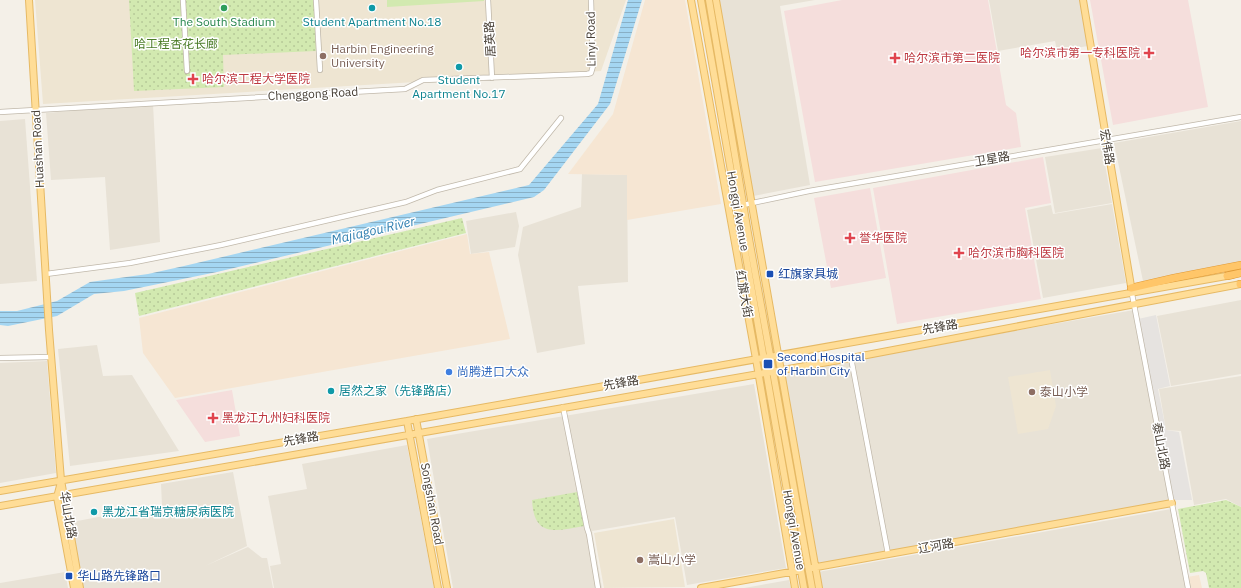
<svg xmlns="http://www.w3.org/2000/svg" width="1241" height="588" font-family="'IBM Plex Sans','Noto Sans SC',sans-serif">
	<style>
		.residential { fill: #e8e2d6 }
		.commercial { fill: #f6e6d3 }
		.education { fill: #eee5d2 }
		.medical { fill: #f5dedc }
		.grass { fill: #d2e9b0 }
		.park { fill: url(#park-dots) }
		.parking { fill: #e6e3e0 }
		.water { fill: url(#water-rules) }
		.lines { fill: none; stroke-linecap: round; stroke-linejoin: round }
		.minor-casing { stroke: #c0b8aa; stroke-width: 6 }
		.major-casing { stroke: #e6b964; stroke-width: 8 }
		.highway-casing { stroke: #e19a36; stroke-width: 8 }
		.minor { stroke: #fff; stroke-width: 4.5 }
		.major { stroke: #ffdd97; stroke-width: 6 }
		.highway { stroke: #ffc669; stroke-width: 7 }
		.leisure-dot { fill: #2e9e5b; stroke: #fff; stroke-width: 1.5 }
		.culture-dot { fill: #0f9aa8; stroke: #fff; stroke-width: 1.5 }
		.health-dot { fill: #e0444e; stroke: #fff; stroke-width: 1.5 }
		.education-dot { fill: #8d6e63; stroke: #fff; stroke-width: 1.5 }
		.transit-dot { fill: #1a4fb4; stroke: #fff; stroke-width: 1.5 }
		.shop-dot { fill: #3f7fe0; stroke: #fff; stroke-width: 1.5 }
		.labels { text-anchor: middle; stroke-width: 3; stroke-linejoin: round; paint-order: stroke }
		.leisure-label { font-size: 12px; fill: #27864d; stroke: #fff }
		.culture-label { font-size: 12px; fill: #0d838f; stroke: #fff }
		.street-label { font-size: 12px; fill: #484037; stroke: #fff }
		.park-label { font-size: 12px; fill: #4b7c28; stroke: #fff }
		.education-label { font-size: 12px; fill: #785e54; stroke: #fff; text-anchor: start }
		.health-label { font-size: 12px; fill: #be3a42; stroke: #fff; text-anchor: start }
		.transit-label { font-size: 12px; fill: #164399; stroke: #fff; text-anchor: start }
		.shop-label { font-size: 12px; fill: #366cbe; stroke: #fff; text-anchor: start }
		.water-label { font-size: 13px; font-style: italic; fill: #2c7daf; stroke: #fff }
	</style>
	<defs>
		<pattern id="park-dots" width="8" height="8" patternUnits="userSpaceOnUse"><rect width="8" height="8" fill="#d2e9b0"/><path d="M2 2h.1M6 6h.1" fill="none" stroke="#b6c998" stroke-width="1.8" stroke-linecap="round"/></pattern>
		<pattern id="water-rules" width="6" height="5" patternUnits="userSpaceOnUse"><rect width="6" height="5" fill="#a4d6f2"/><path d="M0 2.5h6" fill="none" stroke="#88afc5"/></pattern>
	</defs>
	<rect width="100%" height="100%" fill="#f4f0e8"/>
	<!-- residential -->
	<path class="residential" d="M719,0H815L780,6L810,185L753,196Z
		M989,0H1080L1088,46L1057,51L1055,41L998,51Z
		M153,104L160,242L110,250L105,177L51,180L46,113Z
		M25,119L37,281L0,284V121Z
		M1241,121V262L1143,281L1114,143Z
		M1102,148L1112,203L1055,213L1045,157Z
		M582,174L627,175L628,282L578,286L585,344L537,353L518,255L523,227L581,207Z
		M1112,204L1126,283L1043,298L1027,210L1051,205L1053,214Z
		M516,212L519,226L515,247L471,254L466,221Z
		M1241,300V374L1171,386L1157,316Z
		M1134,310L1170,501L817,565L783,371Z
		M97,345L103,376L132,375L179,451L70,466L58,349Z
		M47,361L56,473L0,483V363Z
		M1241,376V507L1226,499L1194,505L1181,431L1166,430L1159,389Z
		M754,384L786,568L687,585L675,517L592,531L602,588H453L427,439Z
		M407,445L434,588H274L270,566L281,564L268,496L307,489L302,464Z
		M233,472L247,546L205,566L248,547L262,558H267L273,588H83L72,522L162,505L161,484Z
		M1171,509L1187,588H821L818,572Z
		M65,572L68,588H0V583Z
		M789,580L791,588H744Z"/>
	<!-- commercial -->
	<path class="commercial" d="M645,0H685L721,204L627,220V175L568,174L613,114Z
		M467,234L470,254L489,252L510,339L175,398L143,353L139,318Z
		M1199,575L1202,588H1189L1187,577Z"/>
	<!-- education -->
	<path class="education" d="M35,0H626L601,71L43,104Z
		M1050,370L1056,406L1048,429L1018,434L1008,377Z
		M674,519L685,587L604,588L594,533Z"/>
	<!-- medical -->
	<path class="medical" d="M842,0H988L1006,105L1016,113L1021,147L815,182L784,11Z
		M1090,0H1188L1208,107L1113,125Z
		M1043,157L1051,203L1025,208L1041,299L897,324L873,188Z
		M870,188L886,278L831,288L814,198Z
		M232,390L240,436L205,442L176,400Z"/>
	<!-- grass -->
	<path class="grass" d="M387,0H484V1L387,7Z"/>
	<!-- park -->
	<path class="park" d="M129,0H314L316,51L223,55L224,87L134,91Z
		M462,218L466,233L139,316L135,293Z
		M577,492L584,526C555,531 534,538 532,500Z
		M1226,500L1241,507V588H1209L1206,573L1203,571L1190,573L1178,509Z"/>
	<!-- parking -->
	<path class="parking" d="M1156,315L1170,386L1158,389L1166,430L1179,432L1192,500H1173L1138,319Z"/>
	<!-- water -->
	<path class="water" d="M628,0H642L610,104L544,190L534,197L217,272L124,291L94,294L57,316L8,326L0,325V311H17L57,301L90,282L148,274L184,266L529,185L598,104Z"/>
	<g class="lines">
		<!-- minor casing -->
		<g class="minor-casing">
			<path id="minor" d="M183,0L187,71
				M316,0L320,70
				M488,0L492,78
				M0,112L405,89L423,80L587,74L591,73L593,66L591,0
				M743,205L809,191L1241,117
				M46,274L130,263L221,245L406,202L437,190L520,169L561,118
				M1132,294L1188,588
				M0,358L51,357
				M851,358L888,554
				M563,407L587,528L589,534L598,588"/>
		</g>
		<!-- major casing -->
		<g class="major-casing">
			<path id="major" d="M29,0L49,330L61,480L80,588
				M691,0L756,359L795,588
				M701,0L804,588
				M709,0L748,233L812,588
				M716,0L819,588
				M1083,0L1132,292
				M416,419L447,588
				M407,421L438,588
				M61,482L57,497L74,588
				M0,491L407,421L1232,275
				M0,506L851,358L1241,284
				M811,568L1172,503
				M701,588L796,571"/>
		</g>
		<!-- highway casing -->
		<g class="highway-casing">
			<path id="highway" d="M1227,276L1241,273
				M1240,284H1241
				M1131,288L1174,278L1241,265"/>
		</g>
		<!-- minor -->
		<use href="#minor" class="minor"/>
		<!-- major -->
		<use href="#major" class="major"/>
		<!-- highway -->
		<use href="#highway" class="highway"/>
	</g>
	<!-- markers -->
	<circle class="leisure-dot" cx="224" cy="8" r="4"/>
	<g class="culture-dot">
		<circle cx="372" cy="8" r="4"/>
		<circle cx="459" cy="67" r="4"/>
		<circle cx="331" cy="391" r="4"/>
		<circle cx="94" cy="512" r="4"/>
	</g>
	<g class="health-dot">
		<path d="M1147 47h4v4h4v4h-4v4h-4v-4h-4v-4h4z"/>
		<path d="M893 52h4v4h4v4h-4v4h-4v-4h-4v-4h4z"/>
		<path d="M191 73h4v4h4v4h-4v4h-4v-4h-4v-4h4z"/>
		<path d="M848 232h4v4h4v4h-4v4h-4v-4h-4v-4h4z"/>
		<path d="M957 247h4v4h4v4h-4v4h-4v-4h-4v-4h4z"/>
		<path d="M211 412h4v4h4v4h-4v4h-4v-4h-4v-4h4z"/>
	</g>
	<g class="education-dot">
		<circle cx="323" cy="56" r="4"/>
		<circle cx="1032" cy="392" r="4"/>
		<circle cx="640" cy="560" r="4"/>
	</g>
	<g class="transit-dot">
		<rect x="766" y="270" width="8" height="8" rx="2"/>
		<rect x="763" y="359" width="10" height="10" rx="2"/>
		<rect x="65" y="572" width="8" height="8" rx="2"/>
	</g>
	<circle class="shop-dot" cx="449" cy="372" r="4"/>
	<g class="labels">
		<!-- leisure labels -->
		<g class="leisure-label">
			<text x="224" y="26">The South Stadium</text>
		</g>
		<!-- culture labels -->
		<g class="culture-label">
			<text x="372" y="26">Student Apartment No.18</text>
			<text x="459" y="84">Student<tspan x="459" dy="14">Apartment No.17</tspan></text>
			<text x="339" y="395" text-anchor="start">居然之家（先锋路店）</text>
			<text x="102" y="516" text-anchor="start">黑龙江省瑞京糖尿病医院</text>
		</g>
		<!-- street labels -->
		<g class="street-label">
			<text transform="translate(490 39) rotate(-93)" y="4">居英路</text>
			<text transform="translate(591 39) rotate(-91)" y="4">Linyi Road</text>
			<text transform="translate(313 94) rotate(-3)" y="4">Chenggong Road</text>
			<text transform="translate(1107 147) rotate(80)" y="4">宏伟路</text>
			<text transform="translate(38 149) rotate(-93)" y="4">Huashan Road</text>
			<text transform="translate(992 159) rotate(-10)" y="4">卫星路</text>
			<text transform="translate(738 211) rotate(80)" y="4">Hongqi Avenue</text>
			<text transform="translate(744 294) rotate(80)" y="4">红旗大街</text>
			<text transform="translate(940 327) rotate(-10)" y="4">先锋路</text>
			<text transform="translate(621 383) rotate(-10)" y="4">先锋路</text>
			<text transform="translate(301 439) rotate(-10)" y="4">先锋路</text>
			<text transform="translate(1161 446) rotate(79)" y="4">泰山北路</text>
			<text transform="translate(432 504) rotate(80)" y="4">Songshan Road</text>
			<text transform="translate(68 515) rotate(80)" y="4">华山北路</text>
			<text transform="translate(794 530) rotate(80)" y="4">Hongqi Avenue</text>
			<text transform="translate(936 546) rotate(-10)" y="4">辽河路</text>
		</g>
		<!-- park labels -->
		<g class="park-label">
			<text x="176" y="48">哈工程杏花长廊</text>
		</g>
		<!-- education labels -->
		<g class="education-label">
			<text x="331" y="53">Harbin Engineering<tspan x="331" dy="14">University</tspan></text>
			<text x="1040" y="396">泰山小学</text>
			<text x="648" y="564">嵩山小学</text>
		</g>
		<!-- health labels -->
		<g class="health-label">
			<text x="1140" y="57" text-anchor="end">哈尔滨市第一专科医院</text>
			<text x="904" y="62">哈尔滨市第二医院</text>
			<text x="202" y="83">哈尔滨工程大学医院</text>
			<text x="859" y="242">誉华医院</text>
			<text x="968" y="257">哈尔滨市胸科医院</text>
			<text x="222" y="422">黑龙江九州妇科医院</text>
		</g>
		<!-- transit labels -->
		<g class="transit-label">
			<text x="778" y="278">红旗家具城</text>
			<text x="777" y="361">Second Hospital<tspan x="777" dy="14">of Harbin City</tspan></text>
			<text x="77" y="580">华山路先锋路口</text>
		</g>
		<!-- shop labels -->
		<g class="shop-label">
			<text x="457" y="376">尚腾进口大众</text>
		</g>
		<!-- water labels -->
		<g class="water-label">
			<text transform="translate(373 230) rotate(-13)" y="5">Majiagou River</text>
		</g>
	</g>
</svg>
